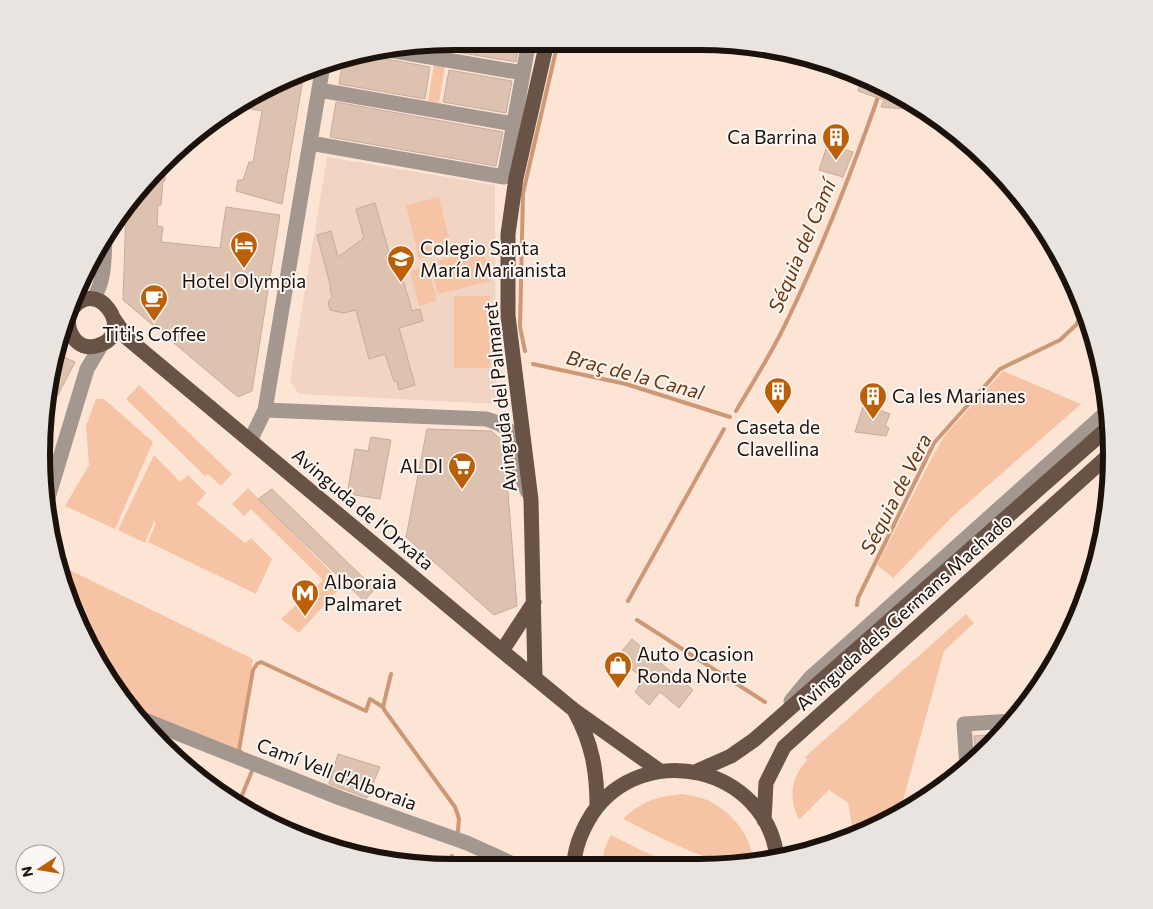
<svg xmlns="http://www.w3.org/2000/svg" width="1153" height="909" font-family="Commissioner,sans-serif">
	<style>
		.built { fill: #f1d5c2 }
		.green { fill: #f6c4a4 }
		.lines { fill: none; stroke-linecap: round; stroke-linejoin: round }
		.stream { stroke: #cd9875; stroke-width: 4 }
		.building { fill: #dec2b0; stroke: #c7ab9a }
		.minor { stroke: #a3978f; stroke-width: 15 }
		.major { stroke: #685346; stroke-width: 15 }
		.labels { text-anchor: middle; stroke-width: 4; stroke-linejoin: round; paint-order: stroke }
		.poi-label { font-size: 19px; fill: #1c120c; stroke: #fcf6f2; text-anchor: start }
		.street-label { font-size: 19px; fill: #1c120c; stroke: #fcf6f2 }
		.water-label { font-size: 20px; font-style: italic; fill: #6a380f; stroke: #fcf6f2 }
		.rim { fill: none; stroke: #1c120c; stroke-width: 6 }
	</style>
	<rect width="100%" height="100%" fill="#fde5d6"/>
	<!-- built -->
	<path class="built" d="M327,157L495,185L496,404L299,394L290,381Z"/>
	<!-- green -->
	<path class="green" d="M434,64L445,66L439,103L428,101Z
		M439,197L452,251L419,259L406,205Z
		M483,249L491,281L438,294L430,263Z
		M428,266L437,301L419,306L410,271Z
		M454,296H490V368H454Z
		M1003,371L1081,404L953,516L893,578L877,565L935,452L945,435Z
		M139,385L232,474L221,486L208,474L205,476L126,399Z
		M96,399H104L153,442L115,529L65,506L89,465L86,426Z
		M154,455L180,482L188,475L206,493L197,504L245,543L251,538L272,559L256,594L148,542L156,523L154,521L145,543L118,530Z
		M248,488L331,572L326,578L339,589L299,633L281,619L323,580L251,509L244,516L232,504Z
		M57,564L253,659L238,750L131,709L97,661L84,631L86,611L81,603H73Z
		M966,614L974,623L944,651L899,815L854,836L848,803L829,790L799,820C788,798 791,778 807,760L805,757Z
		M683,794C692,796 703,797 711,802C732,813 752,836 753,862C747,863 739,865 734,864C695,857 657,836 623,819C641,801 659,796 683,794Z
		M611,835L643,851L682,867H602L604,850Z"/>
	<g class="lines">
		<!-- stream -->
		<path class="stream" d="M525,351L520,327L523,193L558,42
			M533,364L626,384L730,417
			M736,411C752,384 769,357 783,329C822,250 853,169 882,86
			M628,601L724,429
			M857,605L858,598L934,443L1000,369L1060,340L1076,325L1084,310
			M637,620L765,702
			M391,674L383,707L385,711L455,807L459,819L458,831
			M241,752L239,750L253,670L257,664L261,662L366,711L370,699L383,707
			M238,805L252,771
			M446,867L452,856"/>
	</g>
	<!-- building -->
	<path class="building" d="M454,41H505L519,44L516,62L420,46Z
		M380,51L387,59L430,67L425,99L339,84L343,57Z
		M449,70L512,81L506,113L443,102Z
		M304,73L282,204L236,191L238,180H243L249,162H253L262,111L235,106L248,97Z
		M862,77L908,99L905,109L881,107L884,100L858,91Z
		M336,102L503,132L496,166L330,137Z
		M830,145L853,152L843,177L819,170L826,149Z
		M165,160V181H163L161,205H158L157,226L163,227L161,242L220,248L226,207L280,215L252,391L238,397L123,300L126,209Z
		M375,203L396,277L402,276L412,311L420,309L423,321L399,328L415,385L399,390L397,381H394L385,354L369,359L356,310L343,313L330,310L328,302L332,297L330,288H331L317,235L331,231L338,257L364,238L356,209Z
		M55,353L75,362L48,414H47Z
		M864,404L890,414L885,426L889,428L886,436L855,432Z
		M427,429L491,431L504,442L517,606L494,615L406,537Z
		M371,437L391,440L380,499L355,495L348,489L355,449L368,451Z
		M272,489L375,589L364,601L258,499Z
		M632,639L693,690L679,708L660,692L649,705L635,692L644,679L617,657Z
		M1001,734L980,755L976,760L974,736Z
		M338,754L380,767L367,798L329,784Z"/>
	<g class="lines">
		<!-- minor -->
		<path class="minor" d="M389,50L523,73
			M319,90L514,124
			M310,143L504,177L529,41
			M93,299C105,281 104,259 105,237
			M265,410L486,419C519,428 512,441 519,469C521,476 525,484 527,491
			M250,441L265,410L323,65
			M47,501L87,369L102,344
			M791,701L810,678L1109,410
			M137,717L340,798L467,843L522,868
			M967,768L964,724L1013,721"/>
		<!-- major -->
		<path class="major" d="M69,315C66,332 77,351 96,346C140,336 95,269 69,314
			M114,319L127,338L502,651L574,710L660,771
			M502,651L534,602
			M535,677L531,500L508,316V234L516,178L547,42
			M575,712C592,743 597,771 597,806
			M695,772L731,756L754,740L1109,427
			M764,820L766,783L784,747L1110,454
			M574,867C574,848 582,830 592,814C643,739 765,766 777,857"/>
	</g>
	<!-- icons -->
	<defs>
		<g id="building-pin" transform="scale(1.4375)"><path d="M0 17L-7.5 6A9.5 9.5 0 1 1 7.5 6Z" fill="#bc6008" stroke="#fcf6f2"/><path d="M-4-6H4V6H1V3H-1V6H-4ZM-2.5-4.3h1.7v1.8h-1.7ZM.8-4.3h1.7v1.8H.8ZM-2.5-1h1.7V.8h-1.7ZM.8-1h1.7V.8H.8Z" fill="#fff"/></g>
		<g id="hotel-pin" transform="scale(1.4375)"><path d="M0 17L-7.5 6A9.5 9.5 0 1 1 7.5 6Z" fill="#bc6008" stroke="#fcf6f2"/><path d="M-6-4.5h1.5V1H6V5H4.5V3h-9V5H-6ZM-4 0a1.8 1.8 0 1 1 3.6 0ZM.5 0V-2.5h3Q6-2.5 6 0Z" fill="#fff"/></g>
		<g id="school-pin" transform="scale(1.4375)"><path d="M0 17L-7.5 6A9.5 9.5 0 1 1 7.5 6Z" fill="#bc6008" stroke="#fcf6f2"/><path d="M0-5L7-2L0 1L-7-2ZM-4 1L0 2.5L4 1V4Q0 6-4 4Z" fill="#fff"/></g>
		<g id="cafe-pin" transform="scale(1.4375)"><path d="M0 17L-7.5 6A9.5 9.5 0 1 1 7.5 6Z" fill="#bc6008" stroke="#fcf6f2"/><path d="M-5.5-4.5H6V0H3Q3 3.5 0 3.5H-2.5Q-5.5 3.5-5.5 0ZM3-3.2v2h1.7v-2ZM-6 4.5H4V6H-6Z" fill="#fff"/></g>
		<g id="supermarket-pin" transform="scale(1.4375)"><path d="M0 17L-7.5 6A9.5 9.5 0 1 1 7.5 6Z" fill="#bc6008" stroke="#fcf6f2"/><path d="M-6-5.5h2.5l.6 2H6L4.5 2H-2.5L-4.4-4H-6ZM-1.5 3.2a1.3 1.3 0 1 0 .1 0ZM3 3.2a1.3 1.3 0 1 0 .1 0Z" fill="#fff"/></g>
		<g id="metro-pin" transform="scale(1.4375)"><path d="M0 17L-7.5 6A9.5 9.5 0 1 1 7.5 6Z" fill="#bc6008" stroke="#fcf6f2"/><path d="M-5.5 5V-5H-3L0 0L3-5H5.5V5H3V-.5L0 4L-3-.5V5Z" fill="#fff"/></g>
		<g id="shop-pin" transform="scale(1.4375)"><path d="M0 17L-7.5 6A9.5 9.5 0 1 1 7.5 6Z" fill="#bc6008" stroke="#fcf6f2"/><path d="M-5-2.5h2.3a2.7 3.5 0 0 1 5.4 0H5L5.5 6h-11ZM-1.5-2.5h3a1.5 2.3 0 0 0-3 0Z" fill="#fff"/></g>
	</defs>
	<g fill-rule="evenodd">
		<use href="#building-pin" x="836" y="137"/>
		<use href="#hotel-pin" x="244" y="245"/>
		<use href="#school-pin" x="401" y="259"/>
		<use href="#cafe-pin" x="154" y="298"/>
		<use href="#building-pin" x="778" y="391"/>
		<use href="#building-pin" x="873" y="396"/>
		<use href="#supermarket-pin" x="462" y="466"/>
		<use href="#metro-pin" x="305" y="593"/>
		<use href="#shop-pin" x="618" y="665"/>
	</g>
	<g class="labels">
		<!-- poi labels -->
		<g class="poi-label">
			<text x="817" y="144" text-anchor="end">Ca Barrina</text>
			<text x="420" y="255">Colegio Santa<tspan x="420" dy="22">María Marianista</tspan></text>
			<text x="244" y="288" text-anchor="middle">Hotel Olympia</text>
			<text x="154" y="341" text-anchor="middle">Titi's Coffee</text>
			<text x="892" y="403">Ca les Marianes</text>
			<text x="778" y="434" text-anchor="middle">Caseta de<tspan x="778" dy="22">Clavellina</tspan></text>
			<text x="443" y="473" text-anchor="end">ALDI</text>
			<text x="324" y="589">Alboraia<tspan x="324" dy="22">Palmaret</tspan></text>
			<text x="637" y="661">Auto Ocasion<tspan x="637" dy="22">Ronda Norte</tspan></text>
		</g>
		<!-- street labels -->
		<g class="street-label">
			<text transform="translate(500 397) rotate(-96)" y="7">Avinguda del Palmaret</text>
			<text transform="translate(363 509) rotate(40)" y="7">Avinguda de l'Orxata</text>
			<text transform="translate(904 612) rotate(-42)" y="7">Avinguda dels Germans Machado</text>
			<text transform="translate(337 774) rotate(21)" y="7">Camí Vell d'Alboraia</text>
		</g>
		<!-- water labels -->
		<g class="water-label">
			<text transform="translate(802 246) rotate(-67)" y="7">Séquia del Camí</text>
			<text transform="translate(635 375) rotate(15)" y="7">Braç de la Canal</text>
			<text transform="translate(896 494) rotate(-63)" y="7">Séquia de Vera</text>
		</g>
	</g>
	<!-- crop -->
	<path d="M0 0H1153V909H0ZM454 50H699A404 404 0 0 1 1103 454V455A404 404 0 0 1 699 859H454A404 404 0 0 1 50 455V454A404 404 0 0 1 454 50Z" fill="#eae4e0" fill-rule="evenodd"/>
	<path class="rim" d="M454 50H699A404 404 0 0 1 1103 454V455A404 404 0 0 1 699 859H454A404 404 0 0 1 50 455V454A404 404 0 0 1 454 50Z"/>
	<!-- north arrow -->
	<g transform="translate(40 869) rotate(258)"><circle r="24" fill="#fcf6f2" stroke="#a29b96"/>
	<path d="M0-4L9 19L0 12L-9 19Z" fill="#bc6008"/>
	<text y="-8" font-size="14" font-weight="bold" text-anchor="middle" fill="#1c120c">N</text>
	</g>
</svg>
